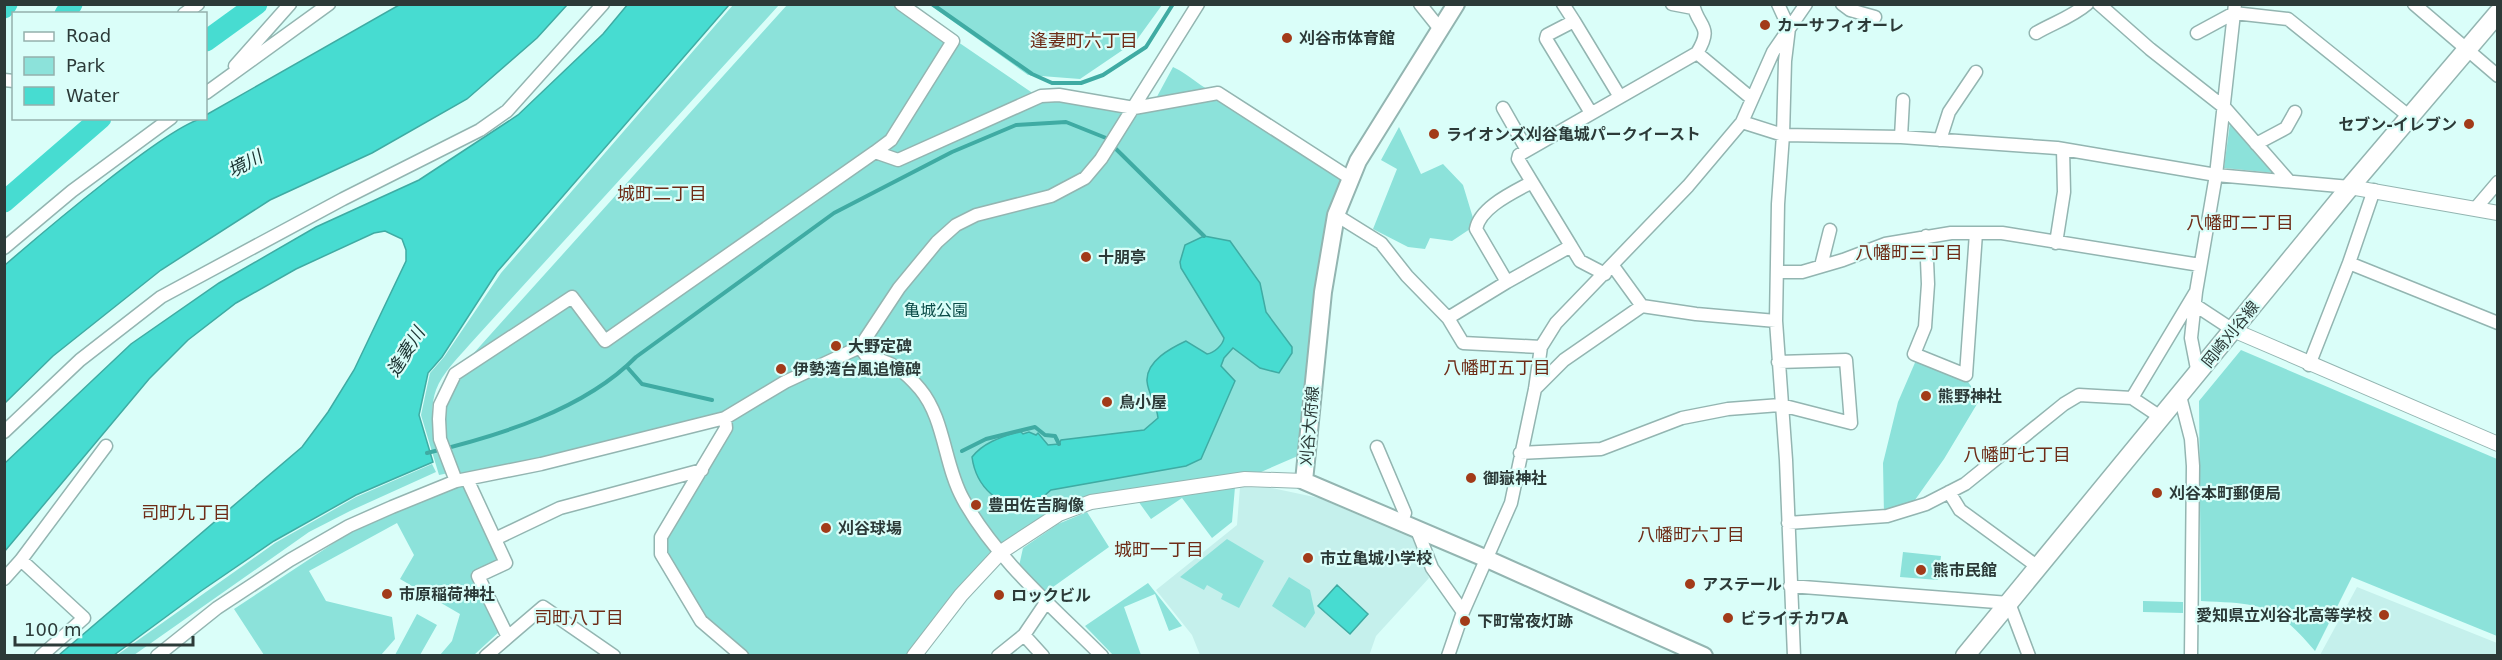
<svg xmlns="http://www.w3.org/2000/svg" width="2502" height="660" font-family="'DejaVu Sans','Noto Sans JP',sans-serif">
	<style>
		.built { fill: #c5f0ec }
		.green { fill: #8ce2da }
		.water { fill: #47dcd1; stroke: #3faba3; stroke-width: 1.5 }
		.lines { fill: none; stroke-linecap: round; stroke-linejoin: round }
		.stream { stroke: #3faba3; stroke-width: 4 }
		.river { stroke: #47dcd1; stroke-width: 21 }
		.minor-casing { stroke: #93b5b1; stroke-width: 15 }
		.tertiary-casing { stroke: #93b5b1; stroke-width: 16 }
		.secondary-casing { stroke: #93b5b1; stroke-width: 20 }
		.primary-casing { stroke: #93b5b1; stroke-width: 21 }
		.minor { stroke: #fff; stroke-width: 12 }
		.tertiary { stroke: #fff; stroke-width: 14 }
		.secondary { stroke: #fff; stroke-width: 16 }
		.primary { stroke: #fff; stroke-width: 18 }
		.poi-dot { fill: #a23b19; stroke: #dafef9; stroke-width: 2 }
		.labels { text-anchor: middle; stroke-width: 4.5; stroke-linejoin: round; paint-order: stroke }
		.poi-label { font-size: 16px; font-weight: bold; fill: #2c3a38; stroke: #dafef9; text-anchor: start }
		.park-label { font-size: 16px; fill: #0b4c48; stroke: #dafef9 }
		.street-label { font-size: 16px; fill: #2c3a38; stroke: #dafef9 }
		.neighbourhood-label { font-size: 18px; fill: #6e2c17; stroke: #dafef9 }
		.water-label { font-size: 18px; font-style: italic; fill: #1a3230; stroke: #dafef9 }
	</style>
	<rect width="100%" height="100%" fill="#dafef9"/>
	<!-- built -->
	<path class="built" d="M1240,487L1272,488L1319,498L1412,538L1429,578L1376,636L1369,656L1200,655L1192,635L1156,590L1237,525Z
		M2357,587L2497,643V655H2320Z"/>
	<!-- green -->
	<path class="green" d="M733,5H779L470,344C459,357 442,373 436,390C426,418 439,446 449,473L439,475L421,415L430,373L444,357L501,273Z
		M787,5H904L1034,94L1153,104L1173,67C1191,75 1201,89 1218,93L1350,178L1336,215L1307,452L1245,479L1091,502L1001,552L914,655H742L701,621L675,580L661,537L725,419L456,481L439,429L455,374Z
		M930,5H1162L1136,41L1080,79L1028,75Z
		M2230,123L2275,173L2224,168Z
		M1399,127L1421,174L1443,164L1463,185L1473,218L1470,229L1452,241L1430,238L1425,249L1408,247L1373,229L1397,169L1381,160Z
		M2241,350L2497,459V636L2352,577L2315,651C2274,603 2262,604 2201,601L2199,401Z
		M1917,358L1966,379L1980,399L1944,459L1910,507L1884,514L1883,463L1898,402Z
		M432,464L436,472L350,511L309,532L134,655H117L275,543L356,497Z
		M463,484L499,560L471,573L500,631L474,655H440L452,641L460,614L400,579L414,555L397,523L309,571L326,601L392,617L395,639L381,655H264L234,609L355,529Z
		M1235,487L1232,522L1212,538L1182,498L1151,519L1138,501Z
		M1087,512L1109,547L1046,592L1019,566L1023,548L1058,524Z
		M1227,539L1264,561L1239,608L1221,599L1223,594L1207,585L1204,590L1180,577Z
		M1903,552L1941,556L1938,580L1900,577Z
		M1289,577L1310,590L1315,613L1305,628L1272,606Z
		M1148,583L1182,626L1169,631L1155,594L1124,607L1141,655H1113L1085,626Z
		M2143,601L2183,602V613L2143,612Z
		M417,614L437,625L420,655H395Z"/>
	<!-- water -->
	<path class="water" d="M628,4L729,5L497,272L442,357L428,373L419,415L433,462L356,495L274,541L201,591L114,655H59L302,447L328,412L354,370L406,261V250L402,239L385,231L374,233L296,269L236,303L188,340L149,379L5,551V463L131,344L219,283L316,227L419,180L518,115L603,34Z
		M399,5H567L537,38L467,99L372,153L270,200L161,270L53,356L5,403V265C35,239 176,118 206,118V115Z
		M1204,236L1230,241L1260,283L1266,312L1292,347V353L1279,373L1260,368L1233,348L1224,358L1221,366L1235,381L1201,459L1186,466L1051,490L1030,508C999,508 976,487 972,457C984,442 1002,437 1020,431L1023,434L1029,432L1036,435L1038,433L1048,445L1059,444L1061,440L1144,430L1158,418C1157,405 1148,394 1147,381C1146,361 1171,348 1186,341L1207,354C1214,353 1223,345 1224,338L1181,268L1180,262L1185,245Z
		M1337,585L1368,614L1350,634L1318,606Z"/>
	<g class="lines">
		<!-- stream -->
		<path class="stream" d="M932,4L1032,74L1052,83H1081L1103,75L1146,47L1173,4
			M1113,146L1204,236
			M627,367L642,384L712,400
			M962,451L986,439L1035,427L1045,435L1055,436L1059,444
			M427,453C498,436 584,410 636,357L834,213L952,152L1016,125L1066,122L1106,138"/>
		<!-- river -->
		<path class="river" d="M4,8L7,4
			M65,14L72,4
			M206,41L257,4
			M4,202L101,118"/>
		<!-- minor casing -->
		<g class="minor-casing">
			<path id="minor" d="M1420,4L1440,29
				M1563,4L1574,21
				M1672,4L1693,8
				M1778,4L1789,28L1785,61L1783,135L1778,204L1776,321L1786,460L1794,656
				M1842,4L1850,10L1875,17
				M2099,4L2150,49L2225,108L2289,181
				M2235,4L2216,175L2350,187
				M2414,4L2498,76
				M184,14L198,4
				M2036,33C2053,23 2072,17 2087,4
				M2197,33L2234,13L2288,19L2410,117
				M1697,53L1751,98
				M235,66L290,4
				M4,80L14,81
				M206,93L329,4
				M1503,108L1527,150
				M1591,113L1546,39L1547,35L1574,21L1620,97
				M1742,122L1783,135L1901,137L2057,148L2216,175L2196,292L2191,338L2198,374
				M1901,137L1903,100
				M1940,140L1949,112L1976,72
				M2256,144L2286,128L2295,112
				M875,152L891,140L953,41L901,4
				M1532,182L1518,159L1519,155L1697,53C1714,25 1698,28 1693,4
				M2475,209L2498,182
				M1336,215L1381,243L1407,276L1448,318L1463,343L1541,347
				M1926,236L1928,284L1925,327L1914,354L1966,375L1976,233
				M2056,243L2064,192L2063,149
				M1571,246L1580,261L1605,274
				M4,248L72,191L171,118
				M2349,263L2498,323
				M1821,266L1830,230
				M1778,272H1802L1843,260L1885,244L1951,233H2002L2200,265
				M2195,305L2233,330
				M1642,306L1696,314L1776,321
				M1448,318L1507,282L1476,229C1480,207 1514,192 1532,182L1571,246L1507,282
				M860,347L867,357C891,361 904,370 920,389C945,419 944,465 963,499C995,558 1054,608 1102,656
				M2309,365L2349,263L2374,190
				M1535,389L1564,360L1642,306L1613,266
				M2180,396L2191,439L2193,466L2191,656
				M2132,398L2195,293
				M725,418L726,428L661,537V554L701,621L742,656
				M4,432L80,360L161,297L343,199L480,130L507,111L603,4
				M1377,447L1405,513L1401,523
				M1520,453L1601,449L1682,418L1728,409L1781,405L1851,423L1846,360L1778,362
				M467,479L506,563L478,576L508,637L486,656
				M456,481L440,439L439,419L440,405L455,374L572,297L605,341L875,152L898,160L1041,96L1059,95L1134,108L1218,93L1350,178
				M1949,492L1960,510L2038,567
				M1788,523L1887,516L1926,504L1965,484L2064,404L2079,395L2132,398L2162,418
				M1417,530L1432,568L1463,612
				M495,539L560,508L702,470
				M21,560L84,618L41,656
				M4,579L21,560L106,446
				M1790,586L2009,603L2029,656
				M508,637L543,607L614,656
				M157,656L217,608L290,560L349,526L392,507L456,481L541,464L725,418L785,382L860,347L899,288L937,242L956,225L976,215L1051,196L1085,178L1101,159L1198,4
				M998,656L1024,635
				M1043,656L1024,635L1047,601
				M1448,656L1463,612L1511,503L1535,389L1541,347L1556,323L1688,186L1742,122L1773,52L1806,4"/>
		</g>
		<!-- tertiary casing -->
		<g class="tertiary-casing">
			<path id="tertiary" d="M2350,187L2498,213
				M2233,330L2498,444
				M914,656L961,595L1001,552L1059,514L1091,502L1245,479L1304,481"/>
		</g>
		<!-- secondary casing -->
		<g class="secondary-casing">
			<path id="secondary" d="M1456,4L1358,161L1336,215L1323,292L1304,481L1487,559L1704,656"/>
		</g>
		<!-- primary casing -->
		<g class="primary-casing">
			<path id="primary" d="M1965,656L2350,187L2498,13"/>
		</g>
		<!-- minor -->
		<use href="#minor" class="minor"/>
		<!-- tertiary -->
		<use href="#tertiary" class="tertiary"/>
		<!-- secondary -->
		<use href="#secondary" class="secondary"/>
		<!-- primary -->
		<use href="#primary" class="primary"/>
	</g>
	<!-- markers -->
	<g class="poi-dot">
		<circle cx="1765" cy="25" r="6"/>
		<circle cx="1287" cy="38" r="6"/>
		<circle cx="2469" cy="124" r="6"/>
		<circle cx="1434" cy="134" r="6"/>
		<circle cx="1086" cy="257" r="6"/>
		<circle cx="836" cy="346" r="6"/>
		<circle cx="781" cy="369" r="6"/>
		<circle cx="1926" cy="396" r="6"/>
		<circle cx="1107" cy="402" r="6"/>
		<circle cx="1471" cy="478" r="6"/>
		<circle cx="2157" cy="493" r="6"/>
		<circle cx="976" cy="505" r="6"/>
		<circle cx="826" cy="528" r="6"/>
		<circle cx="1308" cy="558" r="6"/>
		<circle cx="1921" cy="570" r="6"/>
		<circle cx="1690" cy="584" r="6"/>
		<circle cx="387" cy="594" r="6"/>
		<circle cx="999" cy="595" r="6"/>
		<circle cx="2384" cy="615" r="6"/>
		<circle cx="1728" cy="618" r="6"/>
		<circle cx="1465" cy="621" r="6"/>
	</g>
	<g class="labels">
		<!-- poi labels -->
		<g class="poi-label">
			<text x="1777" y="31">カーサフィオーレ</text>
			<text x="1299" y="44">刈谷市体育館</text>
			<text x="2457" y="130" text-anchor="end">セブン-イレブン</text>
			<text x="1446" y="140">ライオンズ刈谷亀城パークイースト</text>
			<text x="1098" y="263">十朋亭</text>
			<text x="848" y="352">大野定碑</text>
			<text x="793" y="375">伊勢湾台風追憶碑</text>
			<text x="1938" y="402">熊野神社</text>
			<text x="1119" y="408">鳥小屋</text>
			<text x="1483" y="484">御嶽神社</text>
			<text x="2169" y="499">刈谷本町郵便局</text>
			<text x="988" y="511">豊田佐吉胸像</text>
			<text x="838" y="534">刈谷球場</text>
			<text x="1320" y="564">市立亀城小学校</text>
			<text x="1933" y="576">熊市民館</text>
			<text x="1702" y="590">アステール</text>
			<text x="399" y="600">市原稲荷神社</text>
			<text x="1011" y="601">ロックビル</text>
			<text x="2372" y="621" text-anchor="end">愛知県立刈谷北高等学校</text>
			<text x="1740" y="624">ビライチカワA</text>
			<text x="1477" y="627">下町常夜灯跡</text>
		</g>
		<!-- park labels -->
		<g class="park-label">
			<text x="936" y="316">亀城公園</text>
		</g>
		<!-- street labels -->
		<g class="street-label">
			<text transform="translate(2230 334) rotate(-51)" y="6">岡崎刈谷線</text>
			<text transform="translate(1309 426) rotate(-85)" y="6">刈谷大府線</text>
		</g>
		<!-- neighbourhood labels -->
		<g class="neighbourhood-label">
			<text x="1084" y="47">逢妻町六丁目</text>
			<text x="662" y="200">城町二丁目</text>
			<text x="2240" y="229">八幡町二丁目</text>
			<text x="1909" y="259">八幡町三丁目</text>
			<text x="1497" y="374">八幡町五丁目</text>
			<text x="2017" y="461">八幡町七丁目</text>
			<text x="186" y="519">司町九丁目</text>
			<text x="1691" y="541">八幡町六丁目</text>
			<text x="1159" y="556">城町一丁目</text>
			<text x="579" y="624">司町八丁目</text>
		</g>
		<!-- water labels -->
		<g class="water-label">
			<text transform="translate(245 164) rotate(-28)" y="6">境川</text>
			<text transform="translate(406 352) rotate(-58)" y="6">逢妻川</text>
		</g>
	</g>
	<!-- border -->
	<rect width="2502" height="660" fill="none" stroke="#2c3a38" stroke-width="12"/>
	<!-- legend -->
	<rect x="12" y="12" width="195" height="108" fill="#dafef9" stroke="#94b0ac" stroke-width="1.5"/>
	<rect x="24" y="32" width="30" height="9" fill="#ffffff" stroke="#94b0ac" stroke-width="1.5"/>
	<text x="66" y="42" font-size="18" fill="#2c3a38">Road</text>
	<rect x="24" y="57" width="30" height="18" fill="#8ce2da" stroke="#94b0ac" stroke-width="1.5"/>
	<text x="66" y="72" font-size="18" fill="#2c3a38">Park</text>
	<rect x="24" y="87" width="30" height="18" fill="#47dcd1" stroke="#94b0ac" stroke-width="1.5"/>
	<text x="66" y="102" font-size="18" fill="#2c3a38">Water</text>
	<!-- scale -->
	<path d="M15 636v9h178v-9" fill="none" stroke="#2c3a38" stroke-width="3"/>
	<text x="24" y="636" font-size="18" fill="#2c3a38" stroke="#dafef9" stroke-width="4.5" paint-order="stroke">100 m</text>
</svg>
